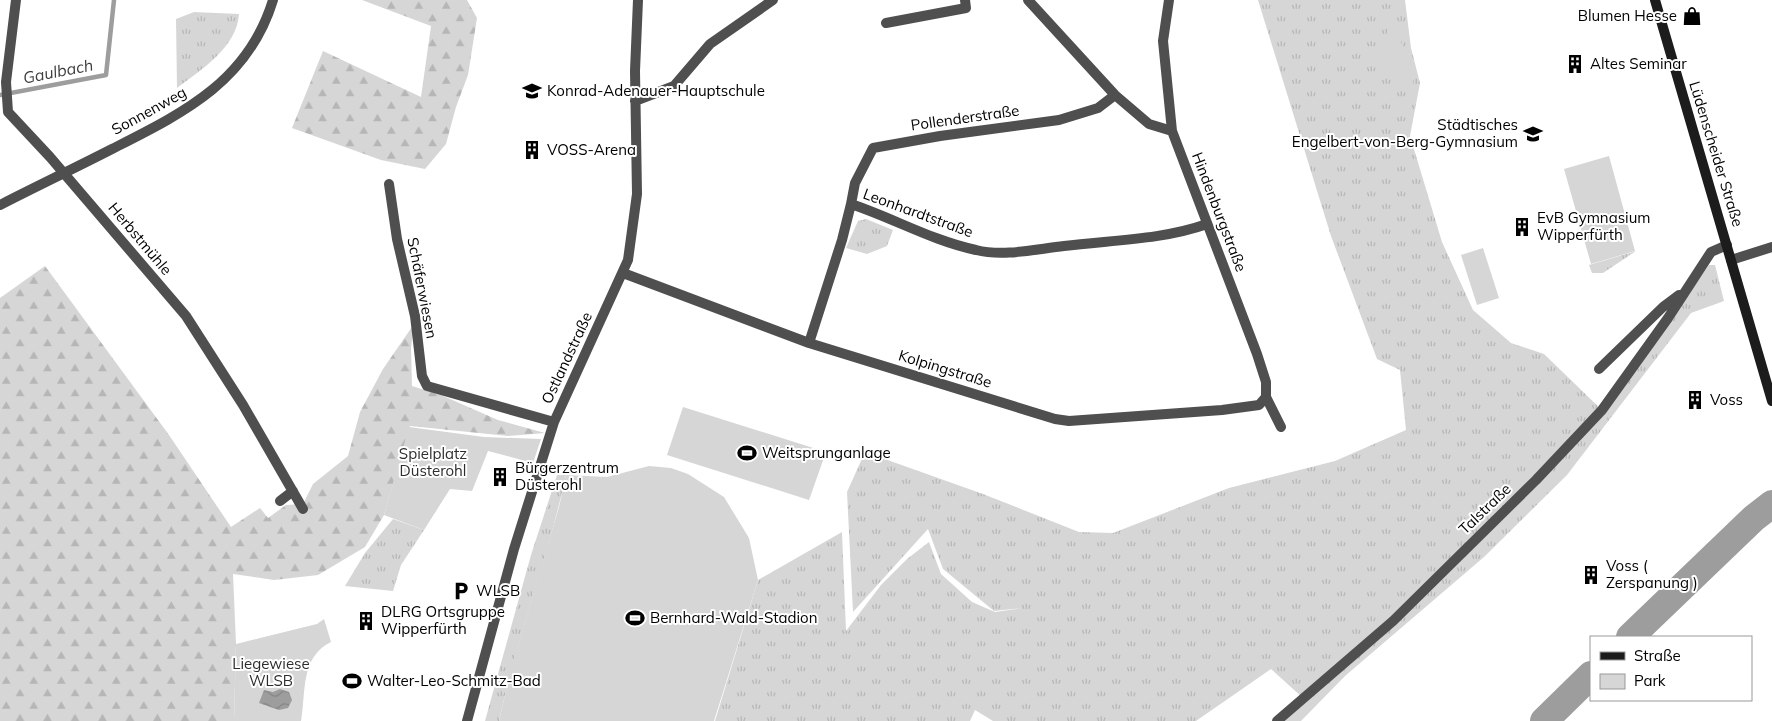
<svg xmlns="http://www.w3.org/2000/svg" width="1772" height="721" font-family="Mulish,sans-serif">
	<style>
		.grass { fill: url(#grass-tufts) }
		.forest { fill: url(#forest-firs) }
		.green { fill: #d6d6d6 }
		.water { fill: url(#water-waves) }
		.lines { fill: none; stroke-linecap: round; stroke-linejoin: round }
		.stream { stroke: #9d9d9d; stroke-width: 4.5 }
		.river { stroke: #9d9d9d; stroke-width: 28 }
		.minor { stroke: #4f4f4f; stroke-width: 10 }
		.secondary { stroke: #1c1c1c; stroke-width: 10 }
		.labels { text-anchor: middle; stroke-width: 4; stroke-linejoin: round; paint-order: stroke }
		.poi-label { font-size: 15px; fill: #000; stroke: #fff; text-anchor: start }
		.street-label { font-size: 15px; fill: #000; stroke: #fff }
		.park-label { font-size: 15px; fill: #2d2d2d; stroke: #fff }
		.water-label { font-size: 16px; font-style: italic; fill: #3e3e3e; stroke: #fff }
	</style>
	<defs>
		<pattern id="grass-tufts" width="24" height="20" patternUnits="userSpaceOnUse" patternTransform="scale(1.25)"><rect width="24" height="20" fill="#d6d6d6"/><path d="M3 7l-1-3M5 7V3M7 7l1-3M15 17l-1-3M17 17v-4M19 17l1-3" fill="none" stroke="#b6b6b6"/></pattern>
		<pattern id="forest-firs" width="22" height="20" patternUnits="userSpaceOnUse" patternTransform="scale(1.25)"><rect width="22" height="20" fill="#d6d6d6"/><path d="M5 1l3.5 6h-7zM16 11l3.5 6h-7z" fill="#b6b6b6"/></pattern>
		<pattern id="water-waves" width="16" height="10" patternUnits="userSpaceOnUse" patternTransform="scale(1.25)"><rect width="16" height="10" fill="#9d9d9d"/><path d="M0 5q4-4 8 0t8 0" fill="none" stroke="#858585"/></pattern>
	</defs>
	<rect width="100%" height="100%" fill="#fff"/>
	<!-- grass -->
	<path class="grass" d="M1258,0H1405L1411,48L1420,83L1410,136L1442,242L1473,310L1511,343L1544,354L1605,413L1709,265H1715L1724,301L1691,313L1567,475L1484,557L1345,676L1301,721H1277L1303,698L1271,669L1196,721H993L975,710L970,721H715L758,580L842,532L846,631L881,585L907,559L929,542L941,574L972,602L995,612L1023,608L994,611L943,569L928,529L853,612L847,492L865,452L983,494L1079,532L1113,533L1229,488L1335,461L1406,430L1400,370L1377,359L1331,236Z
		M194,12L239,14C237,47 201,70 177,88L176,19Z
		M866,219L893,230L887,246L867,254L846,248L858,221Z
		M1636,251L1603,273H1592L1589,265Z
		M557,475H566C548,558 517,638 499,721H485L531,555Z
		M393,519L424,530L401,565L393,591L345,586L365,553Z"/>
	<!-- forest -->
	<path class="forest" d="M362,0H467L477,18L468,75L456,107L446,144L425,169L381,160L292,128L323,51L421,97L431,26Z
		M45,266L169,435L231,527L260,508L268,518L286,505L303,504L313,484L348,456L360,412L383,369L414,324L411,348L412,386L441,395L498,420L545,433L508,436L410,426L384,515L365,547L318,575L274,580L233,574L236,644L234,721H0V298Z"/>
	<!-- green -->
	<path class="green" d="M1392,11L1415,88L1378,70Z
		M1609,156L1635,251L1591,264L1564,169Z
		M1483,248L1499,298L1477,305L1461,255Z
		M683,407L826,452L809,500L667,455Z
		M409,427L484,437L541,439L533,463L488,451L472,491L450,489L424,530L384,515Z
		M649,466L671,468L688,474L724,497L749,538L758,580L714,721H499L510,673L559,507L566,475L607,477Z
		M324,619L331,642C300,657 306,693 301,721H234L236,644L317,624Z"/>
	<!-- water -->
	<path class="water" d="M280,689L289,692L292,700L288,708L279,710L259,703L264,690L273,692Z"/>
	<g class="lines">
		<!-- stream -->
		<path class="stream" d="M0,95L106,75L114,0"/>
		<!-- river -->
		<path class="river" d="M1630,637L1754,518L1772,504
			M1544,721L1591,675"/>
		<!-- minor -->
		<path class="minor" d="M16,0L6,82L8,112L50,157L186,316L243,405L303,509
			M1028,0L1115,95L1149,124L1172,131
			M1169,0L1163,41L1172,131L1257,354L1266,382V397L1281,427
			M886,23L966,8L965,0
			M635,101L674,86L710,44L773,0
			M389,184L397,239L415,316L422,376L427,386L554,422
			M851,204L855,183L873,148L940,136L1059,120L1098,108L1115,95
			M0,205C37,186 75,168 112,149C183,113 248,82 273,0
			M1731,260L1772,247
			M623,273L809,343L1055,419L1069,421L1222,410L1259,405L1266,397
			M809,343L842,240L851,204C893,218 933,241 976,250C1004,257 1036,249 1064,246C1111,240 1162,240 1207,224
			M1599,369L1663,307L1679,295
			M280,501L293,491
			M467,721L514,549L554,422L628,260L637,194L635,71L638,0
			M1277,721L1393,621L1536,480L1602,410L1668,318L1711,252L1727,245"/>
		<!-- secondary -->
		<path class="secondary" d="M1655,0L1772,401"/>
	</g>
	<!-- icons -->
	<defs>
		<g id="shop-bare" transform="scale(1.5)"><path d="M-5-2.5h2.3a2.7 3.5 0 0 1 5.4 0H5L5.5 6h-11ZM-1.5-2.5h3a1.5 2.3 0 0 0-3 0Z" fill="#000" stroke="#fff" stroke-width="2.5" paint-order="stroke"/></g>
		<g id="building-bare" transform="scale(1.5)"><path d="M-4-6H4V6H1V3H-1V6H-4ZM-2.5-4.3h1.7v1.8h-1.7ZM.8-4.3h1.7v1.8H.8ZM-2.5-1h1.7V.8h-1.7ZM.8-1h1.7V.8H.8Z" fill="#000" stroke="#fff" stroke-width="2.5" paint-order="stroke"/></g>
		<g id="school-bare" transform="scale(1.5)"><path d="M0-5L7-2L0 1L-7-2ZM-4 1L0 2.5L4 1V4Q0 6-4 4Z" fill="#000" stroke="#fff" stroke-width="2.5" paint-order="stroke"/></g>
		<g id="stadium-bare" transform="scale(1.5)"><path d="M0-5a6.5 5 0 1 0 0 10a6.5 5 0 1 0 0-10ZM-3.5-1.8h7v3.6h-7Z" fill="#000" stroke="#fff" stroke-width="2.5" paint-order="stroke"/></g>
		<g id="parking-bare" transform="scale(1.5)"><path d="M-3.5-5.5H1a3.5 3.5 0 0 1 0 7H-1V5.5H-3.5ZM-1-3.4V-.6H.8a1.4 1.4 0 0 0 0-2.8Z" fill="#000" stroke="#fff" stroke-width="2.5" paint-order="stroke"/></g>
	</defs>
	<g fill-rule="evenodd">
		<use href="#shop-bare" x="1692" y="16"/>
		<use href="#building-bare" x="1575" y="64"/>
		<use href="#school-bare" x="532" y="91"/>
		<use href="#school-bare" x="1533" y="134"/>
		<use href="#building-bare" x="532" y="150"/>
		<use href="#building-bare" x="1522" y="227"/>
		<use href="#building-bare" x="1695" y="400"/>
		<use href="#stadium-bare" x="747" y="453"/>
		<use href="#building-bare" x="500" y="477"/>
		<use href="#building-bare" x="1591" y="575"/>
		<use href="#parking-bare" x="461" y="591"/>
		<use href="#stadium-bare" x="635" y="618"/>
		<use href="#building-bare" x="366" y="621"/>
		<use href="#stadium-bare" x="352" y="681"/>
	</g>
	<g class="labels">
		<!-- poi labels -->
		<g class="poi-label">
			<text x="1677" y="21" text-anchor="end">Blumen Hesse</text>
			<text x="1590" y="69">Altes Seminar</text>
			<text x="547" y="96">Konrad-Adenauer-Hauptschule</text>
			<text x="1518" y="130" text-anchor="end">Städtisches<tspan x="1518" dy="17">Engelbert-von-Berg-Gymnasium</tspan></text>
			<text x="547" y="155">VOSS-Arena</text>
			<text x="1537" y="223">EvB Gymnasium<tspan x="1537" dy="17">Wipperfürth</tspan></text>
			<text x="1710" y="405">Voss</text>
			<text x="762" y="458">Weitsprunganlage</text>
			<text x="515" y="473">Bürgerzentrum<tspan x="515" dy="17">Düsterohl</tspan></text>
			<text x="1606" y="571">Voss (<tspan x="1606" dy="17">Zerspanung )</tspan></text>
			<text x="476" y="596">WLSB</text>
			<text x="381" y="617">DLRG Ortsgruppe<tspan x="381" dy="17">Wipperfürth</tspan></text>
			<text x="650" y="623">Bernhard-Wald-Stadion</text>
			<text x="367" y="686">Walter-Leo-Schmitz-Bad</text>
		</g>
		<!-- street labels -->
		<g class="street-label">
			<text transform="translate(149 111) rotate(-29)" y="5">Sonnenweg</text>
			<text transform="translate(965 118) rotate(-8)" y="5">Pollenderstraße</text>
			<text transform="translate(1716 154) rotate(73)" y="5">Lüdenscheider Straße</text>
			<text transform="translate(1219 212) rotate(69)" y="5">Hindenburgstraße</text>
			<text transform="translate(918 213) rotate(20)" y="5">Leonhardtstraße</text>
			<text transform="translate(140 239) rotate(50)" y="5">Herbstmühle</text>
			<text transform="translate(422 288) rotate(79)" y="5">Schäferwiesen</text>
			<text transform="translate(567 358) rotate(-65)" y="5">Ostlandstraße</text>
			<text transform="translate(945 369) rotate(17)" y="5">Kolpingstraße</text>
			<text transform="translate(1485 509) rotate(-44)" y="5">Talstraße</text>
		</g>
		<!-- park labels -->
		<g class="park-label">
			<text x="433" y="459">Spielplatz<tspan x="433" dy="17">Düsterohl</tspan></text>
			<text x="271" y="669">Liegewiese<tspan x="271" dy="17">WLSB</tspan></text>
		</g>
		<!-- water labels -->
		<g class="water-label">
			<text transform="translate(58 71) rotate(-11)" y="6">Gaulbach</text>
		</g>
	</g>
	<!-- legend -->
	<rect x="1590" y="636" width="162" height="65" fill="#ffffff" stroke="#999999"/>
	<rect x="1600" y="652" width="25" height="8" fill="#1c1c1c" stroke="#999999"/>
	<text x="1634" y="661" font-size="15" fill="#000000">Straße</text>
	<rect x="1600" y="674" width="25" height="15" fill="#d6d6d6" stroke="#999999"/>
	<text x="1634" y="686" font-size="15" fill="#000000">Park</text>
</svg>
